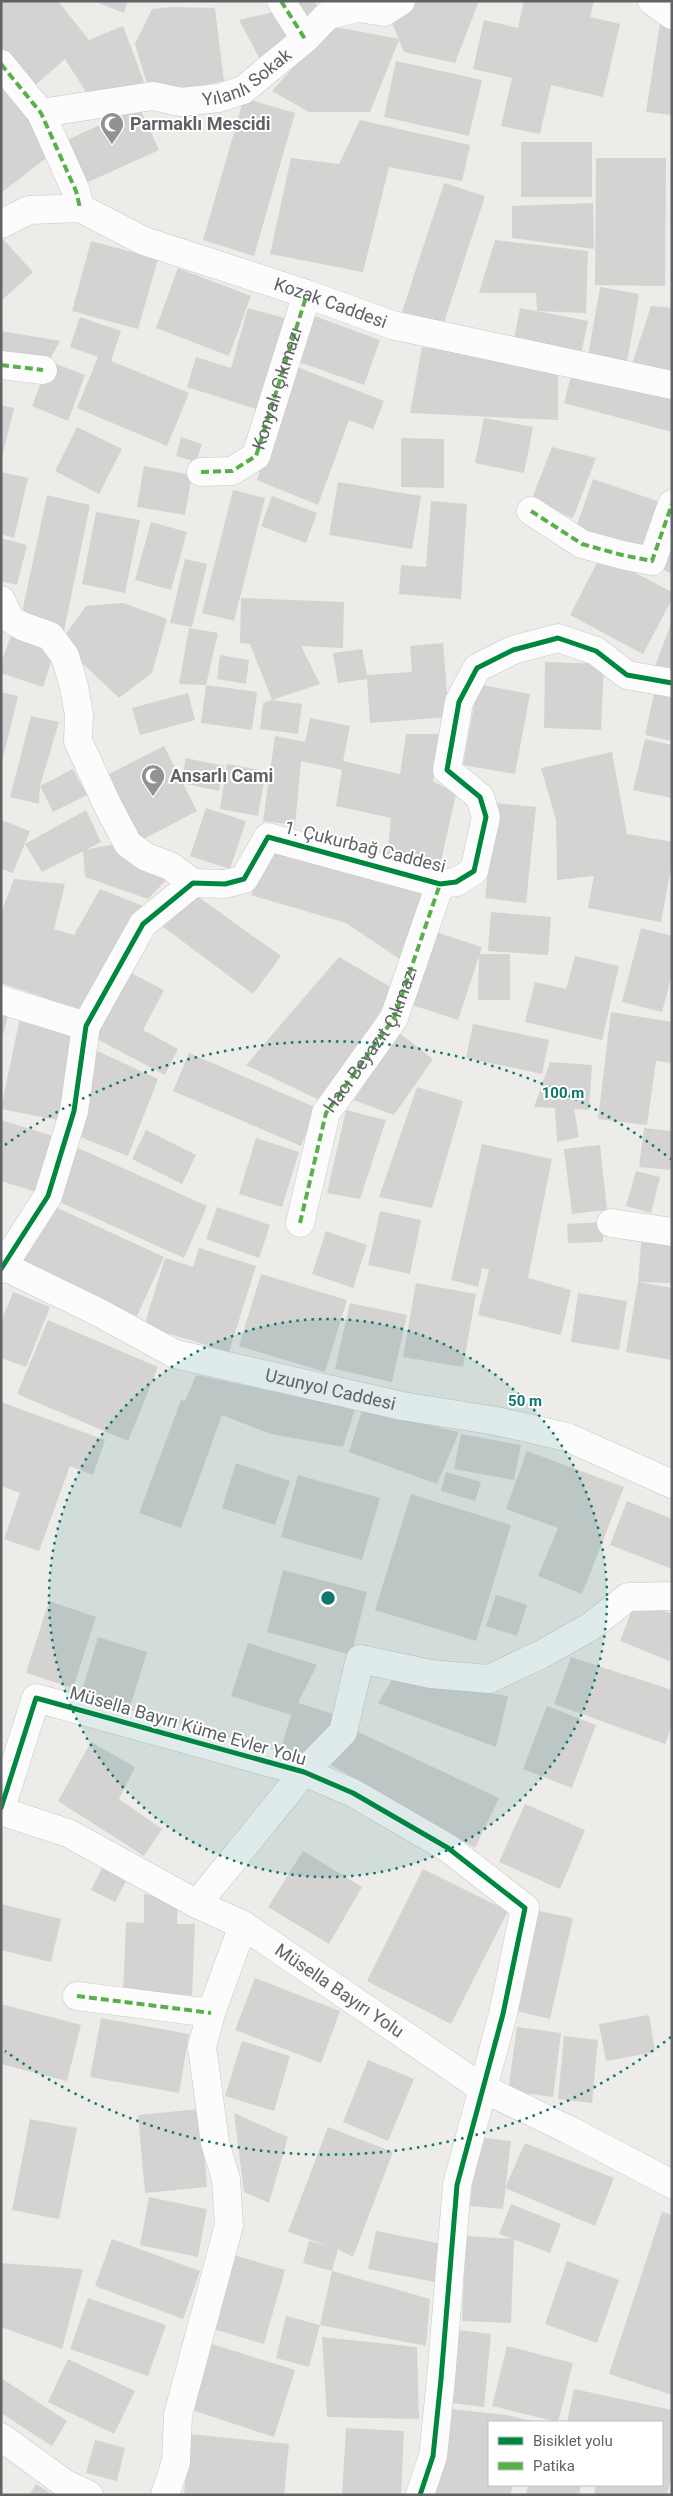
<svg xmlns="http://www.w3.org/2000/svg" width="673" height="2496" font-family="Roboto,sans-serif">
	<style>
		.building { fill: #d4d3d2 }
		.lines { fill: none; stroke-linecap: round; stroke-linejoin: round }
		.street-casing { stroke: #c8c8c8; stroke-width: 29 }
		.street { stroke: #fcfcfc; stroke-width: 28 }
		.quiet { stroke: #59b04a; stroke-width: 4; stroke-dasharray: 8 4; stroke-linecap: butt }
		.cycleway-casing { stroke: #fff; stroke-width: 8 }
		.cycleway { stroke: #00873e; stroke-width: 5 }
		.ring { fill: none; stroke: #0f766e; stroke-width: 2.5; stroke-dasharray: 2.5 5 }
		.labels { text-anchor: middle; stroke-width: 4; stroke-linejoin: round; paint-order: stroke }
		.street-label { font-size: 18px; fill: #5f6266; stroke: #fff }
		.poi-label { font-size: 18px; font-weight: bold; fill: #5f6266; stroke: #fff; text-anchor: start }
		.centre { fill: #0f766e; stroke: #fff; stroke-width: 2.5 }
		.ring-label { font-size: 15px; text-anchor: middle; font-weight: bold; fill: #0f766e; stroke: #fff; stroke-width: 4; stroke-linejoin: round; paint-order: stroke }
	</style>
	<rect width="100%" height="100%" fill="#edece9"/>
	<!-- building -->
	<path class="building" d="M1,1H58L89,40L123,26L144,82L91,100L65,59L32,88L1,46Z
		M94,1H128L124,13Z
		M302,1H313L323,13L306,27L292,9Z
		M415,1H479L455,63L404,52L399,40L370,112H309L272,91L331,26L399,39L391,21Z
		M524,1H594L590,17L620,24L603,97L551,85L540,134L501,126L512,78L473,69L484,20L518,28Z
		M173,7L215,8L224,81L186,89L148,87L135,44L152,9Z
		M278,11L296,42L263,65L239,20Z
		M660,24L672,30V115L646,112Z
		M396,61L482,80L469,136L384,117Z
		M5,78L50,155L1,193V85Z
		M244,98L295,113L254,256L203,240Z
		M139,107L159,150L84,184L65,141Z
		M360,120L470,145L462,181L389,167L363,272L270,254L291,158L339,164Z
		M521,142H592V197H521Z
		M596,158H666L665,286L595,285Z
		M444,183L485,196L443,326L402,312Z
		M593,203L594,249L512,238V206Z
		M1,237L33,272L1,301Z
		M495,240L588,251L586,313L537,311L536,293H479Z
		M91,241L158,259L138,329L72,311Z
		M178,268L251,296L229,356L156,328Z
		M600,287L639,294L626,368L587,362Z
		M651,306L672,308V373L632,364Z
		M248,308L292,320L265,412L187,387L196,357L231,368Z
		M520,308L588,321L580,359L513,345Z
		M309,314L380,340L364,385L293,360Z
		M80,317L121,331L111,361L189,393L167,446L77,408L98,357L70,347Z
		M1,331L60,341L49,361L1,352Z
		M422,347L558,369V420L410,413Z
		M49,361L85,375L68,421L32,406Z
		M292,365L384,401L373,429L349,420L318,505L257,480Z
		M572,372L672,399V432L564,403Z
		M1,405L14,408L2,457H1Z
		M484,418L533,427L524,473L475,463Z
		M77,427L122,449L99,494L55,471Z
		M181,437L202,444L196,462L176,456Z
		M401,438L444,439V488L401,487Z
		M552,447L596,458L573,518L531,501Z
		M144,466L192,475L185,515L137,507Z
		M1,472L28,478L14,538L1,534Z
		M593,479L666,504L647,557L575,531Z
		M338,482L421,496L412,549L329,535Z
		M233,490L265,498L234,621L202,613Z
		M47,495L90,505L64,631L20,622Z
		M272,496L317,513L306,543L261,526Z
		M431,501L467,504L461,599L399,594L401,565L426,567Z
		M96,512L140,520L125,593L82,584Z
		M151,522L187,532L171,590L135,580Z
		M672,531V574L654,565Z
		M1,538L27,545L17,585L1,581Z
		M601,555L672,592V599L643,654L570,615Z
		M185,559L207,564L192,627L170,623Z
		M241,598L344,602L343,648L301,646L320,684L272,700L250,644L240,643Z
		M123,603L167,619L152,673L119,698L60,642L86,606Z
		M672,621V672L654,669Z
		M189,628L218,633L206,685L179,684Z
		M11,635L55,650L43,687L1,673V663Z
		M443,643L449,717L370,723L367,679L338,683L333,653L362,649L367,675L412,672L410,646Z
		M220,655L249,660L246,684L217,679Z
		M545,662L604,664L601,730L544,728Z
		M478,684L530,694L515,774L463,765Z
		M206,685L257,692L252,730L201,723Z
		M656,685L672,688V741L645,735Z
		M1,692L18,696L2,762H1Z
		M188,693L195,720L140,735L132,708Z
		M272,700L302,704L298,734L260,729L263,703Z
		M31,716L59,722L40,786L39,804L10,797Z
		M310,718L350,726L343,761L400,774L406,734H442L433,781L456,794L439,870L387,857L391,818L336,806L342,770L301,761L295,825L263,821L275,736L305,742Z
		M645,739L672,745V798L633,790Z
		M164,746L197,811L140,841L107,775Z
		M612,752L627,834L672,842V862L661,922L588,908L594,876L557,880L556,820L541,768Z
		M186,758L224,766L219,791L181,783Z
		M227,764L266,771L258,816L220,809Z
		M73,769L87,795L53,812L40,786Z
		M495,803L536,807L526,903L485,898Z
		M206,808L246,821L230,869L190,856Z
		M86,810L101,842L42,872L25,844Z
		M1,820L30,831L13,873L1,869Z
		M116,844L170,876L148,899L85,877L83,850Z
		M273,848L430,889L410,966L346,923L251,895Z
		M14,879L65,884L54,929L74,935L100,889L143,906L83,1011L1,983V913Z
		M197,896L281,956L253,994L162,926Z
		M491,912L551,917L548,955L488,951Z
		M641,928L672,936V974L662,1012L622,1002Z
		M433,931L482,947L458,1020L409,1004Z
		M479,954H510V1000H478Z
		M575,956L619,966L602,1040L525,1022L535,982L566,989Z
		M339,957L394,989L323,1102L246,1065Z
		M129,972L164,990L143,1030L178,1049L165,1075L95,1038Z
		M611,1012L672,1022V1063L656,1061L647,1125L598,1119Z
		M1,1014L8,1016L2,1038H1Z
		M20,1017L76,1029L57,1120L1,1109Z
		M473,1024L549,1040L542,1074L466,1058Z
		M398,1032L433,1059L394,1115L354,1100Z
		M93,1049L158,1079L128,1156L75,1135Z
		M189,1053L317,1108L301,1146L173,1091Z
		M550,1062L592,1065L589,1110L574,1109L579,1137L557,1142L555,1108L534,1107Z
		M417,1087L463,1101L432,1208L379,1197Z
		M346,1110L386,1120L360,1199L327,1193Z
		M1,1120L56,1137L39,1193L1,1181Z
		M644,1128L672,1131V1170L639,1167Z
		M146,1130L196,1155L182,1184L132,1159Z
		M256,1138L299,1152L282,1207L239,1194Z
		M482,1144L552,1159L528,1278L571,1290L561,1335L478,1315L489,1270L482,1268L478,1287L451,1280Z
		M600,1145L607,1210L572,1214L564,1149Z
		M76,1147L207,1206L184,1258L53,1199Z
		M636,1171L660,1177L651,1213L626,1206Z
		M49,1204L164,1257L137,1316L21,1263Z
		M217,1207L270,1225L259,1258L206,1239Z
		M380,1211L421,1220L410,1274L368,1265Z
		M603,1222V1242L568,1243L567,1224Z
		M326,1231L367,1245L353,1288L312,1274Z
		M642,1233L672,1237V1283L638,1282Z
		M199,1248L256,1266L229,1352L144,1326L165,1258L193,1267Z
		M261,1274L347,1300L325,1372L239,1346Z
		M638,1282L672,1288V1360L626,1352Z
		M416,1283L476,1294L463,1367L403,1357Z
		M13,1292L50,1307L26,1367L1,1358V1322Z
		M578,1293L627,1301L619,1350L571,1342Z
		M350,1303L407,1315L392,1382L335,1369Z
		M48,1320L158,1367L128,1441L17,1394Z
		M196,1375L355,1409L343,1447L271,1434L222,1415L181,1528L139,1513L181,1400L185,1401Z
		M1,1402L105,1440L93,1475L70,1466L39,1551L4,1539L20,1493L1,1486Z
		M362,1410L459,1432L437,1484L349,1452Z
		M461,1434L521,1445L514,1480L454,1469Z
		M527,1451L624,1487L582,1594L538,1576L558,1528L506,1509Z
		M236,1463L290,1481L275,1525L222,1508Z
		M446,1472L481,1482L475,1501L441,1491Z
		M298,1475L380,1498L362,1560L281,1537Z
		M411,1494L511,1525L476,1641L375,1610Z
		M627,1501L672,1519V1569L610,1545Z
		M283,1570L367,1592L351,1655L267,1632Z
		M496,1595L527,1605L517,1636L486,1626Z
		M636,1600L672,1614L670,1661L620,1641Z
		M49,1601L96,1617L73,1688L26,1673Z
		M98,1637L147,1652L128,1713L80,1698Z
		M248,1643L317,1665L298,1703L340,1716L307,1757L281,1748L291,1715L231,1696Z
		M571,1657L672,1690V1725L665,1744L554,1704Z
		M394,1677L508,1696L496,1747L378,1703Z
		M547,1706L596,1725L572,1788L523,1769Z
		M352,1729L499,1798L475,1848L326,1762Z
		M91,1742L135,1767L119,1799L162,1829L144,1856L58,1801Z
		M525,1804L585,1830L560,1889L499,1862Z
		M303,1851L362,1887L329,1944L268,1907Z
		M102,1868L126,1881L115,1902L91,1890Z
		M423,1869L508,1911L451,2024L367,1981Z
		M144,1894L178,1901L177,1924H195L192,1995L123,1992L126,1922L144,1923Z
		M1,1904L61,1919L51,1962L1,1950Z
		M539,1911L573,1918L550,2019L517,2011Z
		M255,1978L340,2011L321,2063L235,2030Z
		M1,2004L81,2025L67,2081L1,2064Z
		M649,2015L655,2052L606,2061L599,2024Z
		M101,2018L189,2034L179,2093L90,2077Z
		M517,2027L561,2033L553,2097L508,2091Z
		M564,2036L598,2040L592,2103L558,2099Z
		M242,2041L290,2056L274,2111L225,2096Z
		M368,2060L414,2079L388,2141L343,2122Z
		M200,2109L207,2187L145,2193L138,2115Z
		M234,2113L288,2137L269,2203L244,2192Z
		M30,2119L77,2128L59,2219L12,2210Z
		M328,2127L393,2152L353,2257L338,2249L332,2271L303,2263L309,2241L328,2246L288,2232Z
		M478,2137L511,2141L503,2209L470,2206Z
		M525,2143L614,2178L595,2226L505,2188Z
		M149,2197L207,2209L198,2257L140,2245Z
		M511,2204L561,2224L550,2253L499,2234Z
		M662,2212L672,2215V2395L609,2374Z
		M376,2231L442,2244L435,2282L368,2269Z
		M466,2236L514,2239L511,2323L462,2321Z
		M112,2239L200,2271L183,2319L95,2286Z
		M234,2255L285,2270L264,2344L213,2329Z
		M567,2261L619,2280L597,2343L545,2324Z
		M1,2263L83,2269L62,2349L1,2327Z
		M332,2271L430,2299L426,2346L320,2325Z
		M88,2298L166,2325L148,2376L70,2349Z
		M286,2316L320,2325L309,2367L276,2358Z
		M459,2330L491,2334L484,2407L451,2403Z
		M322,2337L417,2347L419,2419L327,2417Z
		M212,2344L295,2370L274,2437L192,2410Z
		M507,2346L573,2363L558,2422L492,2406Z
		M68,2359L135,2391L114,2434L48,2402Z
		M1,2378L67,2421L52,2446L1,2413Z
		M574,2389L672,2410V2473L667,2495H594L596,2485H662V2422H567Z
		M450,2409L507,2415L534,2422H489V2485H513L510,2495H433Z
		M346,2428L404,2431L401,2495H342Z
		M189,2434L289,2444L284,2495H184Z
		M95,2440L125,2448L117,2481L86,2473Z
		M36,2484L53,2495H29Z
		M528,2485H581L579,2495H526Z"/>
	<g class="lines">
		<!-- street casing -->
		<g class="street-casing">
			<g id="street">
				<path d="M281,1L305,39"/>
				<path d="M652,1L672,15"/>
				<path d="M1,64L41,113L76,191L80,208"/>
				<path id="s1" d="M41,113L153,96L181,102L219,98L243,90L305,39L328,15L358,8L384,12L401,1"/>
				<path id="s2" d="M1,224L29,210L80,208L144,241L307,294L392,325L672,385"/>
				<path d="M1,365L43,370"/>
				<path id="s3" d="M201,472L232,471L256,456L307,294"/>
				<path d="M531,511L582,544L622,555L652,561L672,504"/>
				<path d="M1,600L10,619L22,626L50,636L65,656L74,686L79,715L78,741L108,806L128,844L146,857L170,866L193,883"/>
				<path d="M1,1000L86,1026"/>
				<path id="s4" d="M300,1223L326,1113L394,1018L440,884"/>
				<path d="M611,1223L672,1232"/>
				<path id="s5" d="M1,1265L96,1311L175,1354L402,1406L496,1421L567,1437L672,1484"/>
				<path d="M1,1269L48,1196L74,1111L86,1026L143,924L193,883L225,884L244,879L268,837L440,884L456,882L474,871L486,817L480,797L447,770L459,702L477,668L513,650L558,638L596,651L627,675L672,683"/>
				<path d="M1,1808L36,1698L304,1772L353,1793L448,1848L525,1908L503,2014L457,2185L441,2379L433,2456L420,2495"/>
				<path id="s6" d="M1,1811L68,1833L197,1904L243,1925L482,2088L571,2131L672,2184"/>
				<path d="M197,1904L304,1772L343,1732L360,1659L431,1674L489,1679L540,1655L590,1627L628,1597L672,1596"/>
				<path d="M77,1996L211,2013"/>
				<path d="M1,2437L64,2483L89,2495"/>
				<path d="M165,2495L176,2462L178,2415L229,2225L226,2179L215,2143L202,2047L211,2013L243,1925"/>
			</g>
		</g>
		<!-- street -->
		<use href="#street" class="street"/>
		<!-- quiet -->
		<path class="quiet" d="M281,1L305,39
			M1,64L41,113L76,191L80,208
			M1,365L43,370
			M201,472L232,471L256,456L307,294
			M531,511L582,544L622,555L652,561L672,504
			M300,1223L326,1113L394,1018L440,884
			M77,1996L211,2013"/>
		<!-- cycleway casing -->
		<g class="cycleway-casing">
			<path id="cycleway" d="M1,1269L48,1196L74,1111L86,1026L143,924L193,883L225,884L244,879L268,837L440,884L456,882L474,871L486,817L480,797L447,770L459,702L477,668L513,650L558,638L596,651L627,675L672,683
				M1,1808L36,1698L304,1772L353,1793L448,1848L525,1908L503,2014L457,2185L441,2379L433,2456L420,2495"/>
		</g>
		<!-- cycleway -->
		<use href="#cycleway" class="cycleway"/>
	</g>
	<!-- distance rings -->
	<circle cx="328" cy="1598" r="279" fill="#0f766e" fill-opacity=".12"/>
	<g class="ring">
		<circle cx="328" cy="1598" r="279"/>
		<path d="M671 2037A557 557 0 0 1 5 2051M5 1145A557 557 0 0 1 671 1159"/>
	</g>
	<!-- icons -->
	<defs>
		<g id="mosque-pin" transform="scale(1.25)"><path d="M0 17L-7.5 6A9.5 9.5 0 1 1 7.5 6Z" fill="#919294" stroke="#fff"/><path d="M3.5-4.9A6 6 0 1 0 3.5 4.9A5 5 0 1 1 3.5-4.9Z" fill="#fff"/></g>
	</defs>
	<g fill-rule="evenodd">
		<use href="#mosque-pin" x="112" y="124"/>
		<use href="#mosque-pin" x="153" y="776"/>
	</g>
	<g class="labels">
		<!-- street labels -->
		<g class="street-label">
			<text dy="6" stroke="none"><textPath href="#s1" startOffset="214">Yılanlı Sokak</textPath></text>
			<text dy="6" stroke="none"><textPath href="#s2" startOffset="351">Kozak Caddesi</textPath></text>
			<text dy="6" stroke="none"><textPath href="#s3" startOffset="130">Konyalı Çıkmazı</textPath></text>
			<text transform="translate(365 847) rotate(14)" y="6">1. Çukurbağ Caddesi</text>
			<text dy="6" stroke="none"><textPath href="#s4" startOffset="200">Hacı Beyazıt Çıkmazı</textPath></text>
			<text dy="6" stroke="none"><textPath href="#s5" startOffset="355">Uzunyol Caddesi</textPath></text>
			<text transform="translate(188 1726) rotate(16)" y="6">Müsella Bayırı Küme Evler Yolu</text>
			<text dy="6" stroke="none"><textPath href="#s6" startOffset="385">Müsella Bayırı Yolu</textPath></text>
		</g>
		<!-- poi labels -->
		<g class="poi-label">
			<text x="130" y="130">Parmaklı Mescidi</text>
			<text x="170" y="782">Ansarlı Cami</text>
		</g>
	</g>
	<circle cx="328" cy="1598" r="8" class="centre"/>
	<g class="ring-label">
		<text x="563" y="1098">100 m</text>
		<text x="525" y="1406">50 m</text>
	</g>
	<!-- border -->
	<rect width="673" height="2496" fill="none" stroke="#5f6266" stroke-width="5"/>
	<!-- legend -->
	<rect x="488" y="2421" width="175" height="65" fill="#ffffff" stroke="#bfc0c2"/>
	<rect x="498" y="2437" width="25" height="8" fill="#00873e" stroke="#bfc0c2"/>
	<text x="533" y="2446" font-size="15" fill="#5f6266">Bisiklet yolu</text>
	<rect x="498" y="2462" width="25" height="8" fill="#59b04a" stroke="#bfc0c2"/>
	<text x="533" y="2471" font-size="15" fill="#5f6266">Patika</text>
</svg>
